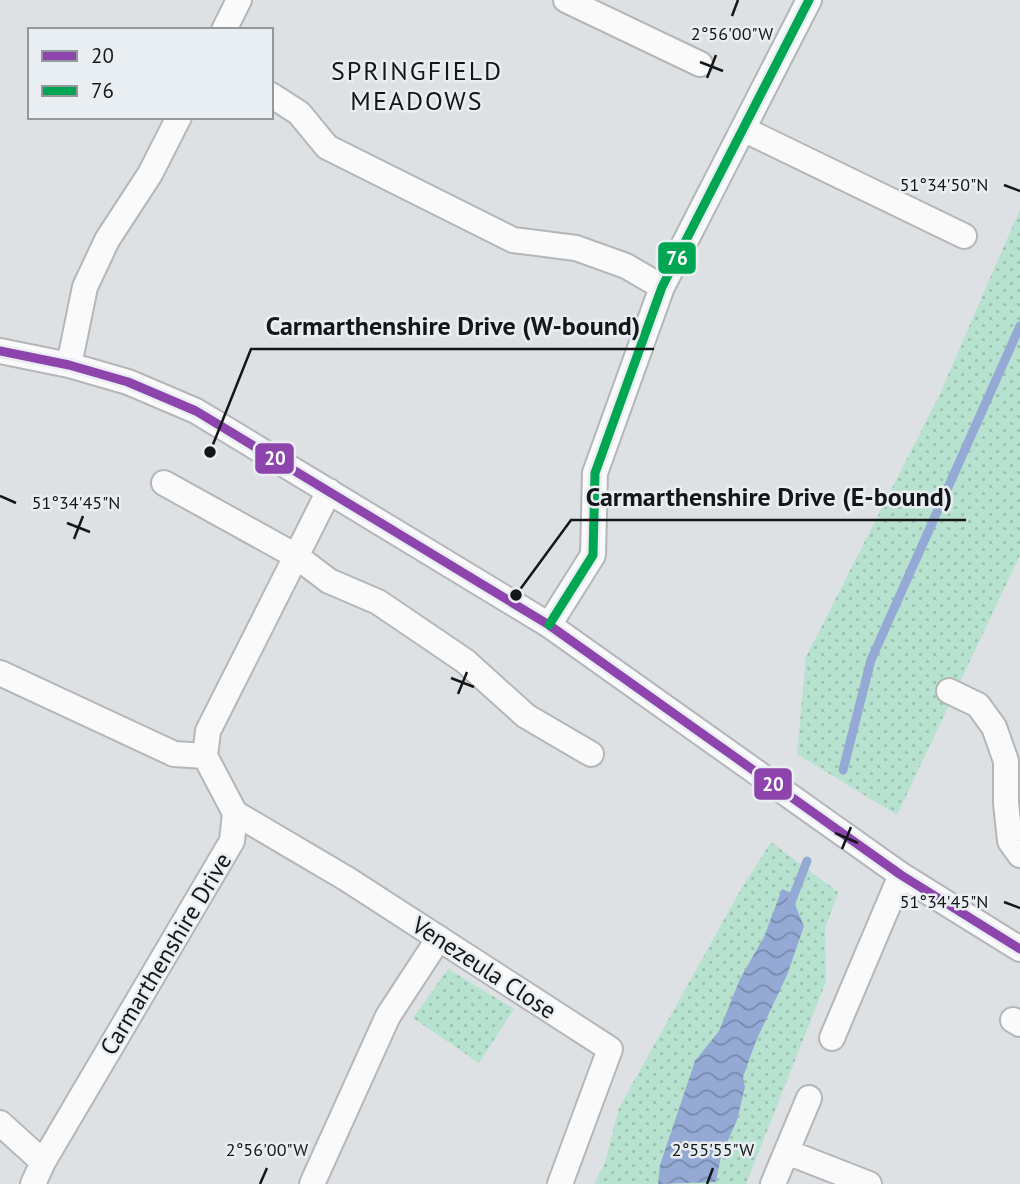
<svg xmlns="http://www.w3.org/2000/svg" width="1020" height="1184" font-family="'PT Sans',sans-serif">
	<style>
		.grass { fill: url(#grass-dots) }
		.water { fill: url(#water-waves) }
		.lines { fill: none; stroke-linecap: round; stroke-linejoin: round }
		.stream { stroke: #94aad4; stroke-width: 9 }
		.minor-casing { stroke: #b4b6b8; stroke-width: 28 }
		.minor { stroke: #fafafb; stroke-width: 24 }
		.bus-1-casing { stroke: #e9eef3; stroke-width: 14 }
		.bus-2-casing { stroke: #e9eef3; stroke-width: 14 }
		.bus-1 { stroke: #8e44ad; stroke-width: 9 }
		.bus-2 { stroke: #00a651; stroke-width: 9 }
		.ticks { fill: none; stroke: #141617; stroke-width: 2.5 }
		.labels { text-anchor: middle; stroke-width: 5; stroke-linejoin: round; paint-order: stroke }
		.street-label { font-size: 24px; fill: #141617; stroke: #e9eef3 }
		.neighbourhood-label { font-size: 26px; letter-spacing: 2px; fill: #141617; stroke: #e9eef3 }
		.ticks-label { font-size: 18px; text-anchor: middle; fill: #141617; stroke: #e9eef3; stroke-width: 5; stroke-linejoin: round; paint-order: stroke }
		.leader { fill: none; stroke: #141617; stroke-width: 2.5 }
		.callout-dot { fill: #141617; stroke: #e9eef3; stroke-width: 2.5 }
		.callout-label { font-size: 26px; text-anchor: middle; font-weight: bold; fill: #141617; stroke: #e9eef3; stroke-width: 5; stroke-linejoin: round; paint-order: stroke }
		.line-badge { stroke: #e9eef3; stroke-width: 2.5 }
		.badge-label { font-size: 19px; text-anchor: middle; font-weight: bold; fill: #fff }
	</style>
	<defs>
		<pattern id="grass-dots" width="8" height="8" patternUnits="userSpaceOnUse" patternTransform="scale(1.75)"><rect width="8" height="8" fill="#b6e2cf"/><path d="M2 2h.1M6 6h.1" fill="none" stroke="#9cc1b1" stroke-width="1.8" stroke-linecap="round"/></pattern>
		<pattern id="water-waves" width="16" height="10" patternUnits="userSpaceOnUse" patternTransform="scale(1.75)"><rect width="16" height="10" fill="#94aad4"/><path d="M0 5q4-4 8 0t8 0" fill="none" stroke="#7889ab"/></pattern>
	</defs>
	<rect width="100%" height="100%" fill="#dee1e4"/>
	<!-- grass -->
	<path class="grass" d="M1020,209V555L897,815L797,754L806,657L940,394Z
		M771,842L838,892L825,929L826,982L746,1184H594L605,1162L619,1108L740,891Z
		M448,969L514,1009L479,1063L413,1018Z"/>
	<!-- water -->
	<path class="water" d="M782,889L794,894L796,907L804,926L787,975L756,1041L743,1077L745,1087L737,1120L721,1156L716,1182L658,1184L660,1165L695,1061L719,1031L740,979L764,937Z"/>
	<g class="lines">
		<!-- stream -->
		<path class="stream" d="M843,770L871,660L1020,326
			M790,905L807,861"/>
		<!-- minor casing -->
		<g class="minor-casing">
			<path id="minor" d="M566,0L700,64
				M224,30L239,0
				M271,95L299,113L327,147L513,240L576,248L626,266L662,287
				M743,129L964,236
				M0,351L69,365L128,382L196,411L549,625L901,875L1020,949
				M69,365L85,287L107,240L150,174L179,117
				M164,483L296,556L329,581L378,602L465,661L526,716L591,754
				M549,625L593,555L595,473L662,287L809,0
				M0,673L174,754L205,756
				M949,691L978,705L994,727L1006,761V803L1010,841L1020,855
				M235,813L347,879L610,1049L560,1184
				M1013,1020L1020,1024
				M832,1038L901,875
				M0,1123L43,1162
				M787,1152L869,1184
				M33,1184L43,1162L232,841L235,813L205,756L208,731L329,491
				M312,1184L388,1016L439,938
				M773,1184L809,1098"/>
		</g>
		<!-- minor -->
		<use href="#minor" class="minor"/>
		<!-- bus-1 casing -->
		<g class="bus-1-casing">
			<path id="bus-1" d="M0,351L69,365L128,382L196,411L549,625L901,875L1020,949"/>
		</g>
		<!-- bus-2 casing -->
		<g class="bus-2-casing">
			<path id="bus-2" d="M549,625L593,555L595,473L662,287L809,0"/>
		</g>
		<!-- bus-1 -->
		<use href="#bus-1" class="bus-1"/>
		<!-- bus-2 -->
		<use href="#bus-2" class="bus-2"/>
	</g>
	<!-- ticks -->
	<path class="ticks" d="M732,16L738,0M700,62L723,71M707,78L716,55M1004,185L1020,191M0,496L16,503M67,523L90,532M74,539L83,516M451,678L474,687M458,694L467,672M835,833L858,843M842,849L851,827M1004,902L1020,908M260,1184L267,1168M707,1184L713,1168"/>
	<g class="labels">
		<!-- street labels -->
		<g class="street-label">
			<text transform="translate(166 954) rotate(-59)" y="8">Carmarthenshire Drive</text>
			<text transform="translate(484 968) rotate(33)" y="8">Venezeula Close</text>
		</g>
		<!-- neighbourhood labels -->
		<g class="neighbourhood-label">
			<text x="417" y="80">SPRINGFIELD<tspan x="417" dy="30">MEADOWS</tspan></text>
		</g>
	</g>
	<g class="ticks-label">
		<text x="732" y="40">2°56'00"W</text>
		<text x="944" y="191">51°34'50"N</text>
		<text x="76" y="509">51°34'45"N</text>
		<text x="944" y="908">51°34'45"N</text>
		<text x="267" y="1156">2°56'00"W</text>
		<text x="713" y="1156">2°55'55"W</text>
	</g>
	<!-- callouts -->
	<path class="leader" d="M210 452L251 349H654M516 595L571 520H966"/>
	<g class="callout-dot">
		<circle cx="210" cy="452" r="7"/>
		<circle cx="516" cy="595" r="7"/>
	</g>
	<g class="callout-label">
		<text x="453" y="335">Carmarthenshire Drive (W-bound)</text>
		<text x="769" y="506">Carmarthenshire Drive (E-bound)</text>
	</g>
	<g class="line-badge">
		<rect x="657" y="241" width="40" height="34" rx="7" fill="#00a651"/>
		<rect x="254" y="442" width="41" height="33" rx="7" fill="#8e44ad"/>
		<rect x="753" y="767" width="40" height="34" rx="7" fill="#8e44ad"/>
	</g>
	<g class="badge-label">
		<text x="677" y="265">76</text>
		<text x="275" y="465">20</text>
		<text x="773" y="791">20</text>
	</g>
	<!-- legend -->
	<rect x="28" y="28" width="245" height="91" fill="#e9eef3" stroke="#94989b" stroke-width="2"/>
	<rect x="42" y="51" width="35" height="10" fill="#8e44ad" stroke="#94989b" stroke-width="2"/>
	<text x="91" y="63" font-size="21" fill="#141617">20</text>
	<rect x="42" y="86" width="35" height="10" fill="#00a651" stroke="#94989b" stroke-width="2"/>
	<text x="91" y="98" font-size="21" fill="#141617">76</text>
</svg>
